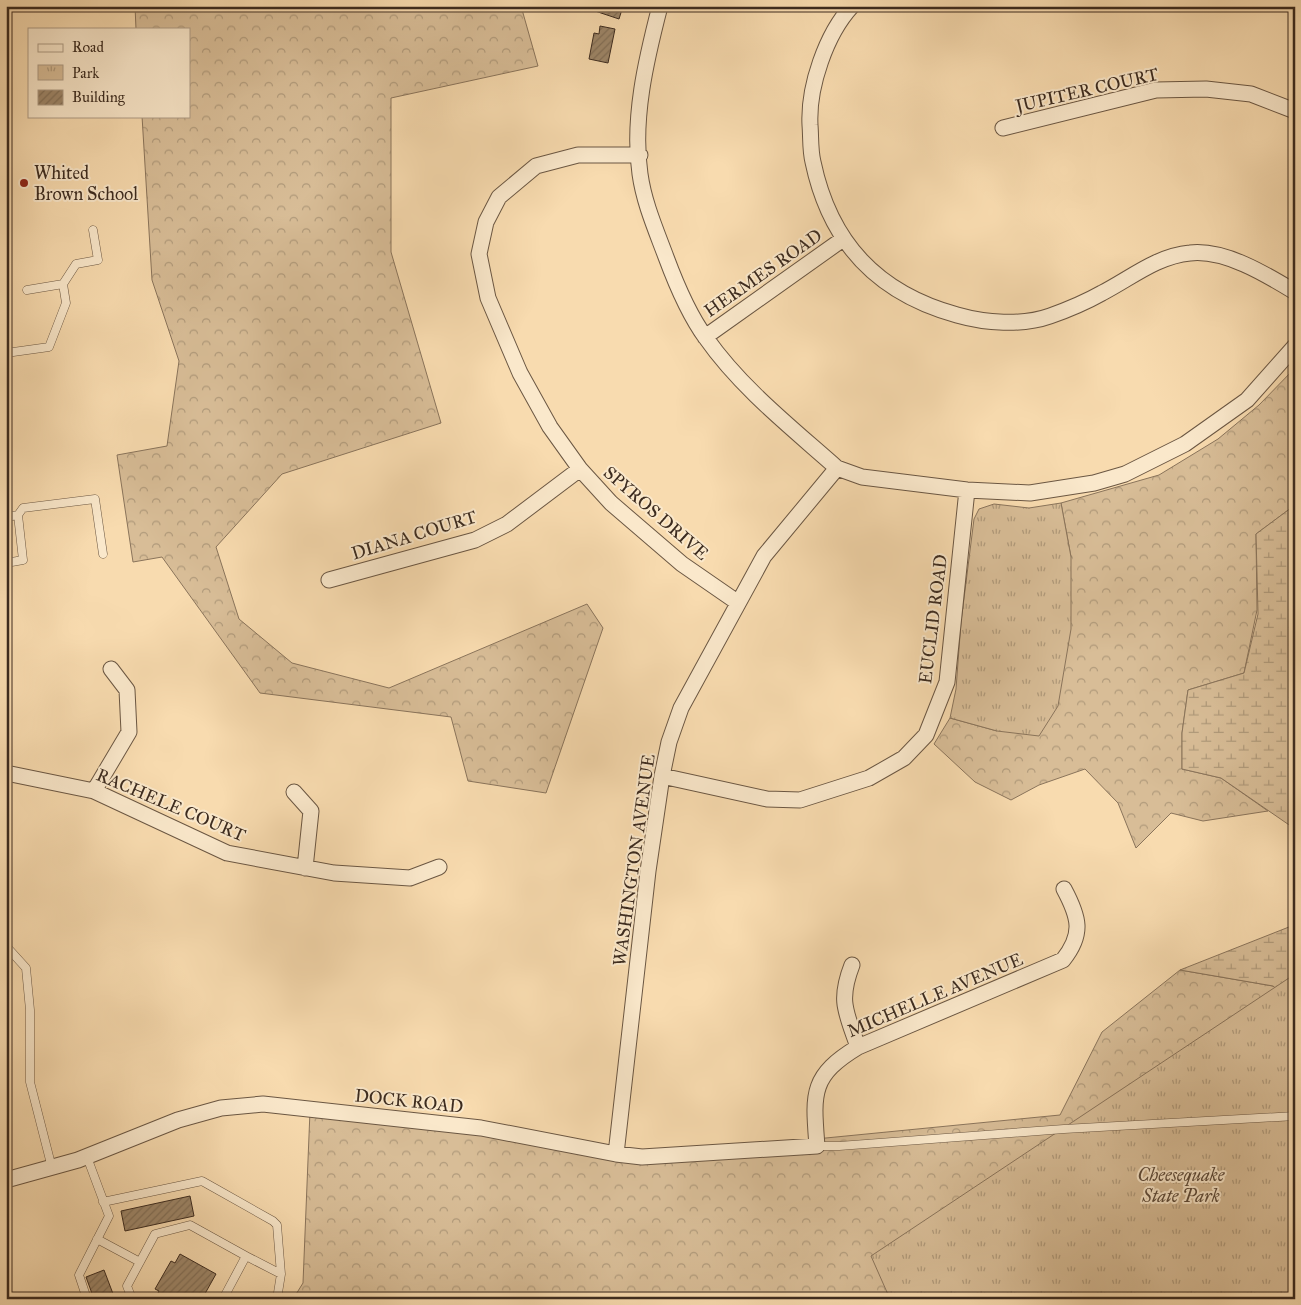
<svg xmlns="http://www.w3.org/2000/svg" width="1301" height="1305" font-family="'IM FELL Great Primer',serif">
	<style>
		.forest { fill: url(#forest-crowns); stroke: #8a745b }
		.wetland { fill: url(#wetland-marsh); stroke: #8a745b }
		.park { fill: url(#park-tufts); stroke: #8a745b }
		.building { fill: url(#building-hatch); stroke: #3c2b1f }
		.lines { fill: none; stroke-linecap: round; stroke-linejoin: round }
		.lane-casing { stroke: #6b5743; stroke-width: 9 }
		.street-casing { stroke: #6b5743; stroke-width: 17 }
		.lane { stroke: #fae8cb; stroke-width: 8 }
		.street { stroke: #fae8cb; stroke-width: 15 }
		.poi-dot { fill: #8f2418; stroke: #fae8cb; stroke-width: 2 }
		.labels { text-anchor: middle; stroke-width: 4; stroke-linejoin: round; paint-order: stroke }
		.street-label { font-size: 18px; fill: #3c2b1f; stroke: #fae8cb }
		.poi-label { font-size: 18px; fill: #3c2b1f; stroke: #fae8cb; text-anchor: start }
		.park-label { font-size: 18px; font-style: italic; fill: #5b4837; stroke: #fae8cb }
	</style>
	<defs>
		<pattern id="forest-crowns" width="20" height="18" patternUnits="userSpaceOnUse" patternTransform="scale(1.25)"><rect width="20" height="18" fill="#d8bd97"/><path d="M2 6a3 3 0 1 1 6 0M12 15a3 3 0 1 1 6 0" fill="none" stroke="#b09a7b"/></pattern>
		<pattern id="wetland-marsh" width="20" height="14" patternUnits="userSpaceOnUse" patternTransform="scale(1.25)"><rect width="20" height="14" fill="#d8bd97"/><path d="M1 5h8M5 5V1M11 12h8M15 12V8" fill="none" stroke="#b09a7b"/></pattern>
		<pattern id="park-tufts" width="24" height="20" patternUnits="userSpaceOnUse" patternTransform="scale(1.25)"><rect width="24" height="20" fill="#d8bd97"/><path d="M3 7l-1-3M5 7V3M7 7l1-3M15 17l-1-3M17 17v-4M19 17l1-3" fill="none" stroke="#b09a7b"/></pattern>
		<pattern id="building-hatch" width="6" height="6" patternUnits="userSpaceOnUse" patternTransform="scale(1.25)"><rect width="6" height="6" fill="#9e876a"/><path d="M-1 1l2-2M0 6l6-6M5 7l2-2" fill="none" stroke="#826f57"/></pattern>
	</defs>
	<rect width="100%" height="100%" fill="#f8dbaf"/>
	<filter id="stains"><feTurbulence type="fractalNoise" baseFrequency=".004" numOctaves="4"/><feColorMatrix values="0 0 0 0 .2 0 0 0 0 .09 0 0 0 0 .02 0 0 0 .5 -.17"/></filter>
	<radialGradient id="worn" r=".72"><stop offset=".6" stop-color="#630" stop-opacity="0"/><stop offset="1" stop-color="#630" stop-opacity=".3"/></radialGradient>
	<!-- forest -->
	<path class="forest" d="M135,6H521L538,66L391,98V252L441,423L282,474L216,547L239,619L292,663L389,688L587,604L603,628L546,793L468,781L451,717L260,693L162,557L133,562L117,455L167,446L179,361L152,280L142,116H189V29H136Z
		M1295,368V505L1256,534L1257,610L1244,673L1188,690L1182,733V769L1221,778L1268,811L1203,821L1171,813L1136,848L1118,803L1085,769L1039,785L1011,800L975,782L934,744L950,718L997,731L1071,557L1061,503L1159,475L1218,439L1259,405Z
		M1180,970L1273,986L1295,1004V1299H293L303,1283L310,1111L663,1154L1060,1115L1102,1032Z"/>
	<!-- wetland -->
	<path class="wetland" d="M1295,505V829L1221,778L1182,769V733L1188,690L1244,673L1258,614L1256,534Z
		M1295,923V1004L1273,986L1180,970L1294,925Z"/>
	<!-- park -->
	<path class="park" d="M1061,503L1071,557V629L1058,706L1039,736L997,731L950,718L956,689L961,622L974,519L979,509L994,504L1029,508Z
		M1295,974V1299H890L871,1256Z"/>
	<!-- building -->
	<path class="building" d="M596,6H623L619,19L595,11Z
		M600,26L615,29L608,63L589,59L594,33L599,34Z
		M190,1196L194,1216L125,1231L121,1211Z
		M180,1254L216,1274L202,1299H155L159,1291L155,1289L171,1261L175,1263Z
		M104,1270L115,1299H94L86,1277Z"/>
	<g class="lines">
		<!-- lane casing -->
		<g class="lane-casing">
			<path id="lane" d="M63,284L76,264L98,260L93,230
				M6,353L49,347L66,303L63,284L27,290
				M18,515L23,508L95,499L103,554
				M6,517L18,515L23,560L6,563
				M6,946L26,968L30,1010V1082L52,1168
				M817,1146H839L1064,1129L1295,1116
				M87,1157L109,1216L79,1275L87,1299
				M103,1202L202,1181L273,1221L277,1225L281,1274L246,1256
				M97,1239L140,1262
				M132,1299L127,1286L155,1234L190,1225L246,1256L223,1299
				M277,1299L281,1274"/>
		</g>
		<!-- street casing -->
		<g class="street-casing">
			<path id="street" d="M660,6C646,60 632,119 640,174C644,203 656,230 666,257C676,284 689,315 706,338C741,388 792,428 837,468
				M852,6C826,34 808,87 810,125C811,137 810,150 813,162C830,243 877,293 957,315C985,323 1022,326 1050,316C1067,310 1086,302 1102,293C1131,278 1157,256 1190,253C1225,249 1267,275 1295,292
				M1003,128L1156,90L1206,89L1251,94L1295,111
				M640,155H578L536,166L499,197L486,222L479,254L488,298L520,373L550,427L580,469L611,503L682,564L737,602
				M705,337L843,239
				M329,580L475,540L507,524L580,469
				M6,773L94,791L227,853L334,873L410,878L439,867
				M662,776L767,799L800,800L869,778L904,758L926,735L947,682L967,490
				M94,791L129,732L127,690L111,669
				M294,792L311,811L305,868
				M852,965C838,1001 846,1012 858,1047
				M616,1154L648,871L662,776L669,742L681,708L764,556L837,468L862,477L967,490L1030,493L1094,483L1125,474L1185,444L1247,400L1295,346
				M6,1180L78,1160L178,1120L221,1108L263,1104L481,1128L616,1154L642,1157L817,1146C813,1094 810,1076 858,1047L1063,960C1084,934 1079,917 1064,889"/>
		</g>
		<!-- lane -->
		<use href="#lane" class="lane"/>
		<!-- street -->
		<use href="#street" class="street"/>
	</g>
	<!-- markers -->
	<circle class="poi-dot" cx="24" cy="183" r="5"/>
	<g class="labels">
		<!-- street labels -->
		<g class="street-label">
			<text transform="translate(1087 90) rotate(-13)" y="6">JUPITER COURT</text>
			<text transform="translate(763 273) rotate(-35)" y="6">HERMES ROAD</text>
			<text transform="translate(656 513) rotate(41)" y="6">SPYROS DRIVE</text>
			<text transform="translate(414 535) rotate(-17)" y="6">DIANA COURT</text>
			<text transform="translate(933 619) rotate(-83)" y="6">EUCLID ROAD</text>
			<text transform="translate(171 805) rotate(23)" y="6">RACHELE COURT</text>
			<text transform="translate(634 860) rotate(-82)" y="6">WASHINGTON AVENUE</text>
			<text transform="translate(935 995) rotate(-23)" y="6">MICHELLE AVENUE</text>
			<text transform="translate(409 1101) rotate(6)" y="6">DOCK ROAD</text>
		</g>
		<!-- poi labels -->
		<g class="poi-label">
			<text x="34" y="179">Whited<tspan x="34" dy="21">Brown School</tspan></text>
		</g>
		<!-- park labels -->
		<g class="park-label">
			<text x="1181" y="1181">Cheesequake<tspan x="1181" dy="21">State Park</tspan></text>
		</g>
	</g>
	<!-- margin -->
	<rect width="1301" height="1305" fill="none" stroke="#f8dbaf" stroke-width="25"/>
	<rect x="8" y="8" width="1286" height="1290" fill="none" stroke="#3c2b1f" stroke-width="2.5"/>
	<rect x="12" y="12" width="1276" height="1280" fill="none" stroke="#3c2b1f"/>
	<!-- legend -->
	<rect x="28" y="28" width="162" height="90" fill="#fae8cb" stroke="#ae9c86"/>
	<rect x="38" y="44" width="25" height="8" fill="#fae8cb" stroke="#ae9c86"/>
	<text x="72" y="52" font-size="15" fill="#3c2b1f">Road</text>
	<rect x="38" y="65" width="25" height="15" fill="url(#park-tufts)" stroke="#ae9c86"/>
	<text x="72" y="78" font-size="15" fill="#3c2b1f">Park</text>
	<rect x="38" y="90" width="25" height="15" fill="url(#building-hatch)" stroke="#ae9c86"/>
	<text x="72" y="102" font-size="15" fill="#3c2b1f">Building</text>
	<rect width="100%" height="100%" filter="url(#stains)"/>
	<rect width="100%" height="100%" fill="url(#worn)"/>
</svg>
